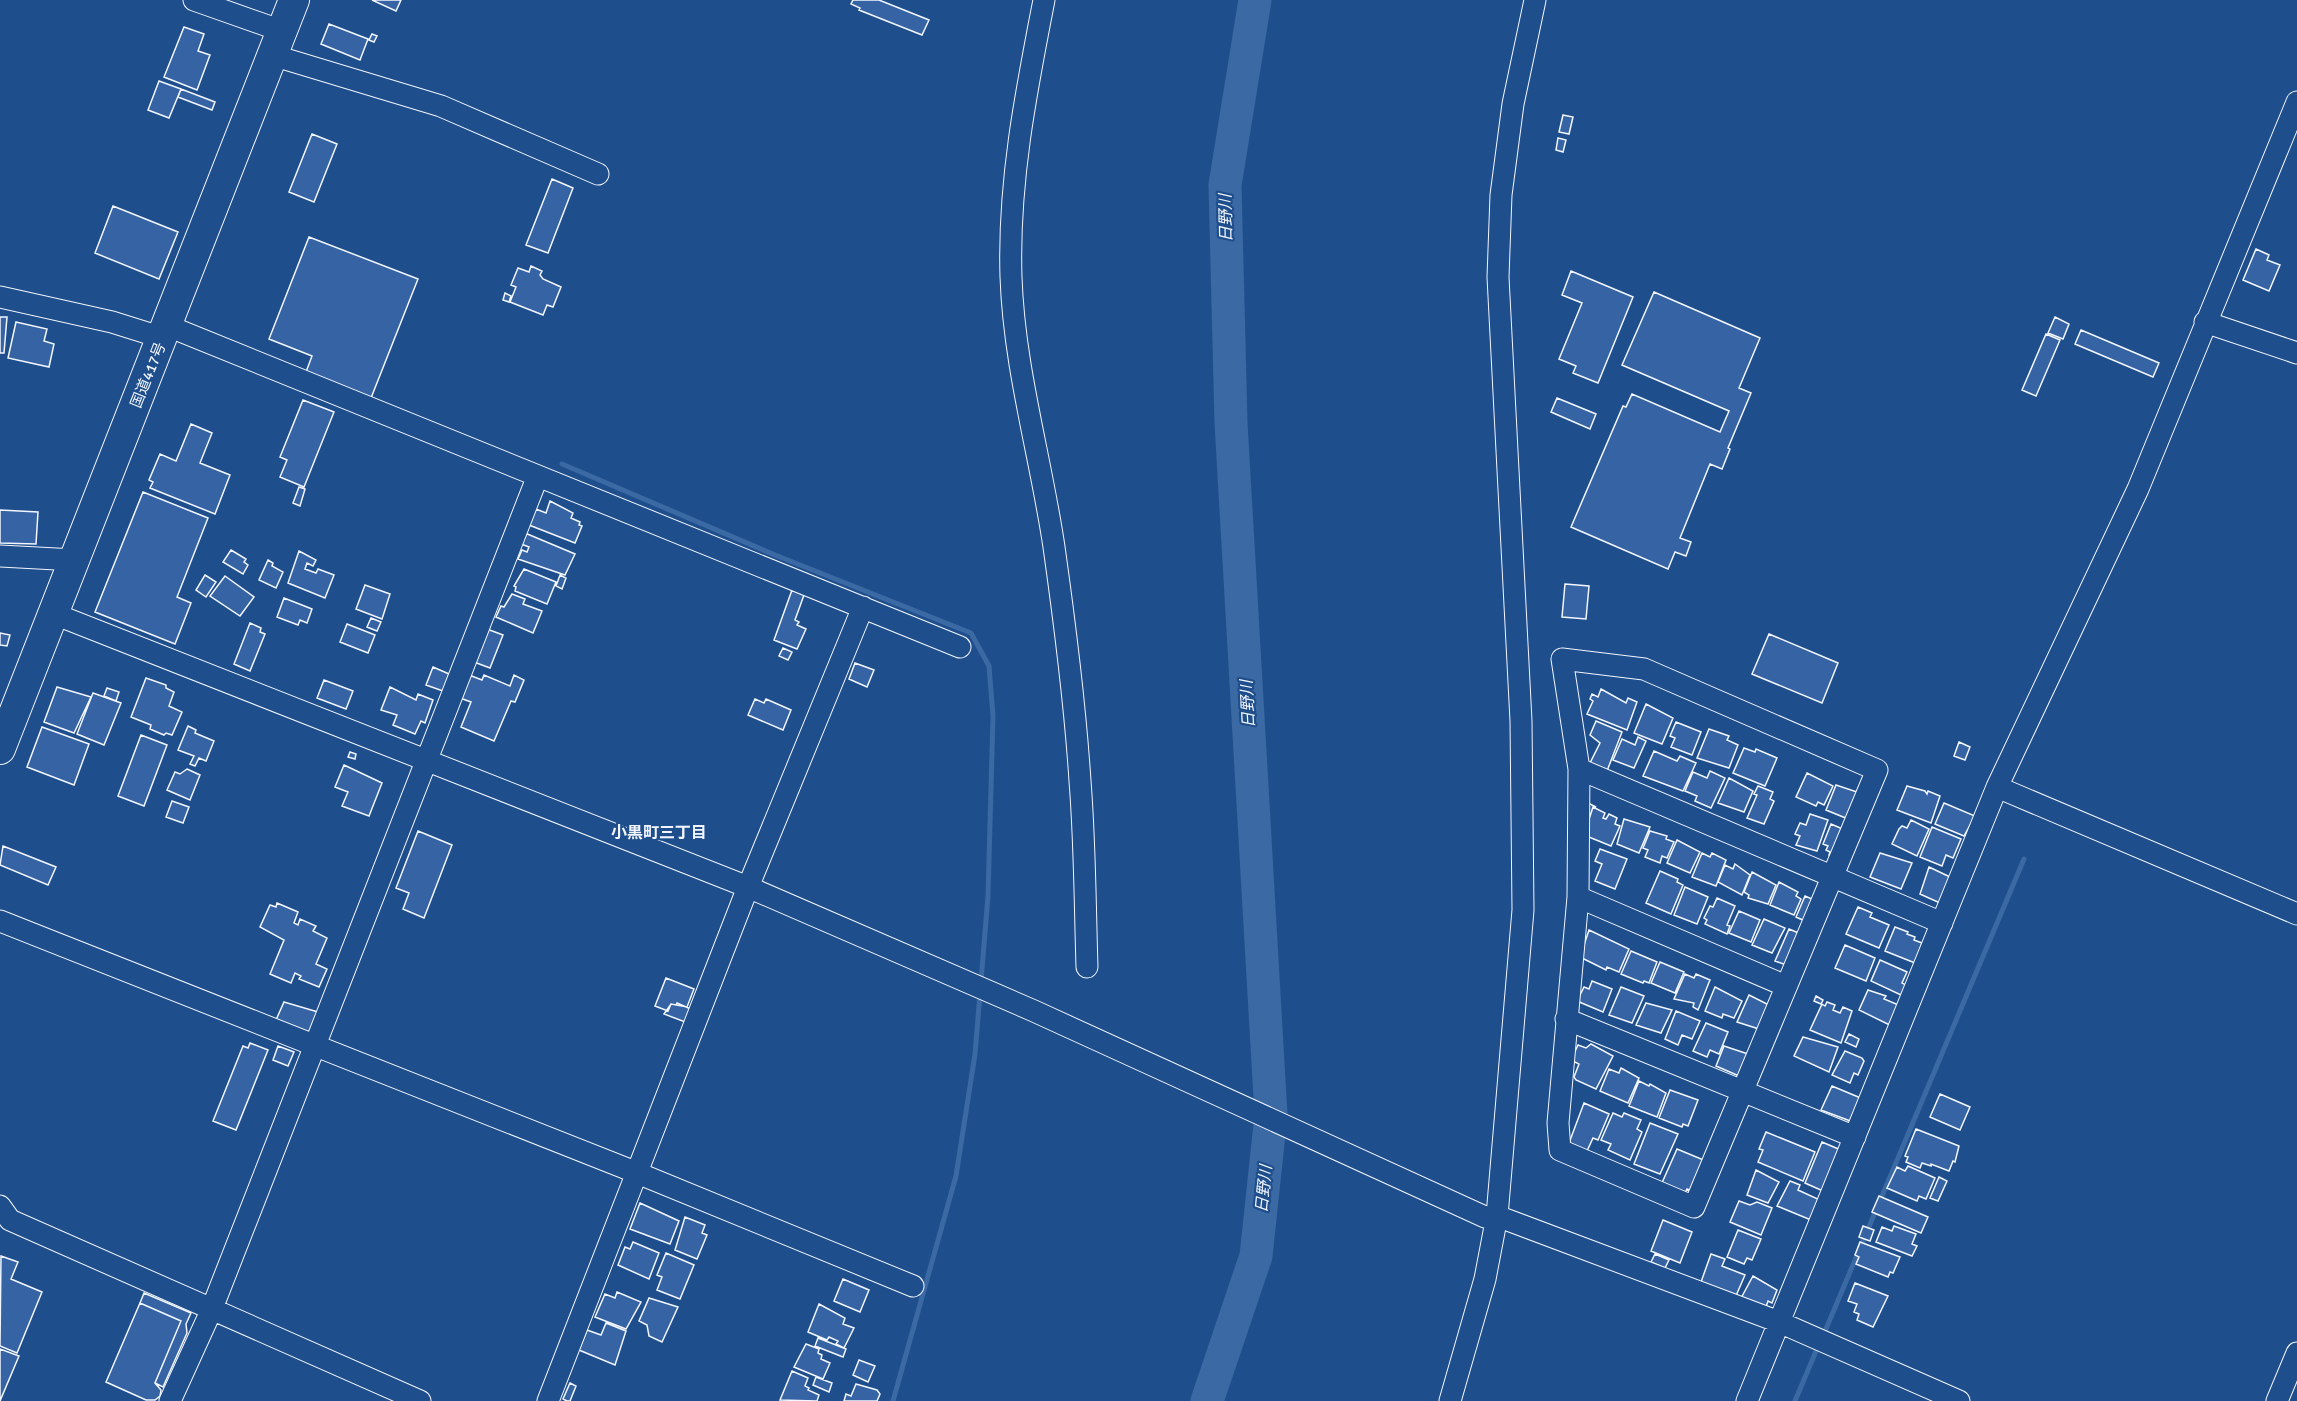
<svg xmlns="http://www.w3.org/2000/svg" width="2297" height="1401" font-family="Signika,'Noto Sans JP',sans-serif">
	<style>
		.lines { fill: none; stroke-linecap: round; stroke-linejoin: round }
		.stream { stroke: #3b69a3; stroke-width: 5 }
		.river { stroke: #3b69a3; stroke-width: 33 }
		.building { fill: #3563a3; stroke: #f2f6ff; stroke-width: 1.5 }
		.minor-casing { stroke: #f2f6ff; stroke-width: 23 }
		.highway-casing { stroke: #f2f6ff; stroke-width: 32 }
		.minor { stroke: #1f4e8c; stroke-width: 21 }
		.highway { stroke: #1f4e8c; stroke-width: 30 }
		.labels { text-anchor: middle; stroke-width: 4.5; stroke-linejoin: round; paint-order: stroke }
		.street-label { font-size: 15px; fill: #f2f6ff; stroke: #1f4e8c }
		.water-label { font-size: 16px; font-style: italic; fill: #f2f6ff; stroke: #1f4e8c }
		.neighbourhood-label { font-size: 16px; font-weight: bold; fill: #f2f6ff; stroke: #1f4e8c }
	</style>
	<rect width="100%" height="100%" fill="#1f4e8c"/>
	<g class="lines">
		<!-- stream -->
		<path class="stream" d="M562,464L775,555L971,633L989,666L993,716L988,896L981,981
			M1823,1336L2024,859
			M893,1401L956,1176L975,1054L980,994
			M1795,1401L1819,1344"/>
		<!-- river -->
		<path class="river" d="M1207,1401L1256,1256L1271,1115L1231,423L1225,185L1255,0"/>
	</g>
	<!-- building -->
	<path class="building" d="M372,0H401L396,11Z
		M853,0H879L929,20L922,35L859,10L860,8L851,4Z
		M329,24L368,39L360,60L321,44Z
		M184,27L204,34L198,51L210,55L197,90L164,77Z
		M372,34L377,36L374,42L369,40Z
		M159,81L181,89L169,118L148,110Z
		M181,89L215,102L212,110L178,97Z
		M1563,115L1573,117L1569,134L1559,132Z
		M312,134L337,144L314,202L289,192Z
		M1558,138L1566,140L1563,152L1556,150Z
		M552,179L573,188L548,253L526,245Z
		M113,206L178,232L159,279L95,253Z
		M309,237L418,279L371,398L306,372L312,356L269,339Z
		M2256,249L2269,255L2267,260L2280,265L2269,291L2243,280Z
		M531,266L542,271L540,275L543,279L561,287L553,307L547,305L543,315L510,302L516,287L511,285L518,268L529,272Z
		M1571,271L1633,297L1598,383L1573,373L1576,366L1559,359L1582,303L1562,295Z
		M1654,292L1760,338L1739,388L1751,393L1728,448L1730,449L1722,469L1710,464L1680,538L1691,542L1686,556L1675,552L1668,569L1571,527L1623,406L1626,407L1632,394L1720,432L1729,411L1622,365Z
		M505,293L511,296L509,302L503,300Z
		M0,317H7L4,353H0Z
		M2055,317L2069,324L2063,339L2048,333Z
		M16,322L47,329L44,341L54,344L49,367L8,358Z
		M2081,330L2159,363L2153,377L2075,344Z
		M2046,334L2060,340L2036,396L2022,390Z
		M1557,398L1596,414L1590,429L1551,412Z
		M303,400L334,412L304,487L280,477L287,460L280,457Z
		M191,424L212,433L200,463L230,475L215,514L150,488L153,482L149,480L160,454L176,461Z
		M299,487L305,489L300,506L293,503Z
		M143,492L208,518L177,597L191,603L175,644L95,612Z
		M550,501L573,513L571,518L580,522L579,525L582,526L575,543L529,525L536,509L546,513Z
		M0,510L38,512L36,544L0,543Z
		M525,533L575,554L565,575L518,559L522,550L527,552L529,547L521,544Z
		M231,550L246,559L244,562L248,565L243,574L223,562Z
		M299,551L316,560L313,566L307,563L305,569L316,573L318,569L334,575L325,598L288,583Z
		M268,560L273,563L272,566L283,572L276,588L259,580Z
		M524,569L556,582L547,604L515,591L516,587L514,586Z
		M205,575L216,582L206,597L196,590Z
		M560,575L566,578L562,589L556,586Z
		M225,576L254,597L240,616L210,596Z
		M1565,584L1589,586L1586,619L1562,617Z
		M365,585L390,594L382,619L356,609Z
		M792,590L804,595L795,620L799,622L797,625L806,629L797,649L774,640Z
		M512,594L525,599L523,604L542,611L533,633L496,617L501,606L504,607Z
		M284,598L312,609L307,623L300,620L298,625L277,617Z
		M371,618L381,622L377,631L367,627Z
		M250,623L261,628L260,632L265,634L250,671L234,664Z
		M347,624L375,635L368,653L340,642Z
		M487,629L503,635L490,668L474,662Z
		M0,633L10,635L7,646L0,645Z
		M1769,634L1838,663L1822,703L1752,674Z
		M783,648L792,652L788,660L779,656Z
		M855,663L874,670L867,687L849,679Z
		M433,667L449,674L443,691L426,685Z
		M469,675L482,680L484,675L510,686L514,675L524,680L515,702L511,701L494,741L461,727L471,702L460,698Z
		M146,678L166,685V688L174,692L169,706L182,712L172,735L166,733L164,735L150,729L151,725L131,717Z
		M324,680L353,691L346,709L317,698Z
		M57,687L91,697L74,733L44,722Z
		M390,687L416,700L418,694L433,700L425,723L421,721L415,734L393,725L397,715L381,710Z
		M107,688L119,692L116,701L104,696Z
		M1601,689L1626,703L1628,698L1637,702L1627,730L1587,714L1593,701L1590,699L1592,694L1598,697Z
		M93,693L121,703L104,745L77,734Z
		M755,699L764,703L766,699L791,710L783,730L748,715Z
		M1646,704L1673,718L1662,744L1634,733Z
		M1596,721L1622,732L1607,771L1590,763L1600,743L1590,735Z
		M1676,722L1701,732L1692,755L1671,747L1675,738L1670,736Z
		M188,726L196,730L195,733L214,741L206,761L199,758L195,766L190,764L194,756L178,750Z
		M42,727L89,744L74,785L27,767Z
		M1709,729L1729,736L1727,740L1738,745L1729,768L1697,758Z
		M141,735L167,745L144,806L118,796Z
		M1638,737L1646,741L1634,768L1613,760L1622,739L1635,745Z
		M1959,742L1970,747L1965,760L1954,756Z
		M1744,748L1755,752L1756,749L1777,758L1765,786L1733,773Z
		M1654,751L1677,761L1680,756L1696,763L1683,791L1643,776Z
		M350,752L356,754L355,759L348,757Z
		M344,765L382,783L369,816L342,806L348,792L335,787Z
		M187,769L200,775L190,800L167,790L175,772L180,774Z
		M1710,771L1725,778L1711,808L1695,801L1697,796L1685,791L1693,772L1707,778Z
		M1807,773L1833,786L1824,805L1818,802L1816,806L1796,797Z
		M1729,778L1753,791L1744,812L1718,803Z
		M1836,785L1857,792L1858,823L1826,810Z
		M1758,786L1773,792L1770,799L1774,801L1764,824L1747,818L1757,795L1754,794Z
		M1907,786L1925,791L1927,794L1928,791L1940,796L1931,823L1897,810Z
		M172,801L189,807L183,823L166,817Z
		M1588,803L1596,807H1593L1590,816L1584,814Z
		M1944,803L1975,816L1964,836L1935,824Z
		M1593,807L1605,813L1603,818L1606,819L1609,814L1617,818L1615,824L1620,826L1611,846L1584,835Z
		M1810,814L1828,820L1817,851L1796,845L1800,836L1795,834L1800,823L1806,825Z
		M1624,819L1650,827L1639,853L1617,844Z
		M1911,820L1929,829L1917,856L1892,844L1899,829L1902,826L1907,828Z
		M1831,824L1845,830L1843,862L1829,855L1830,852L1826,850L1828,846L1823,844Z
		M1932,827L1961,839L1953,858L1946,855L1942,866L1920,857Z
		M418,831L452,845L424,918L403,909L409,893L396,888Z
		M1650,831L1667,836L1666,839L1674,842L1667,858L1662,856L1660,863L1645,857L1648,850L1643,848Z
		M1677,840L1700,852L1690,873L1667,863Z
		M3,846L56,867L48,885L0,865Z
		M1600,849L1627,859L1615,889L1595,881L1602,864L1595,861Z
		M1702,853L1710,857L1712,853L1726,860L1716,886L1692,877Z
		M1880,853L1912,863L1901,889L1870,877Z
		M1735,864L1750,875L1742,895L1718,882L1725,865L1733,869Z
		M1929,867L1950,877L1940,903L1920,894Z
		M1660,871L1678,879L1677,882L1683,885L1671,914L1646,903Z
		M1752,872L1776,885L1768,904L1748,898L1749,895L1744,892Z
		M1779,882L1798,892L1796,896L1801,899L1794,915L1770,905Z
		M1685,887L1708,897L1697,924L1674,915Z
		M1805,896L1812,899L1816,926L1796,917Z
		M1717,898L1735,906L1727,925L1730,926L1727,934L1705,924L1707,920L1704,918L1710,906L1713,907Z
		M277,903L298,912L294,923L298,925L300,919L316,926L313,931L327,938L316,964L327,969L319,987L299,979L301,976L295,973L291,983L270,974L284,940L260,927L270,905L276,907Z
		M1858,907L1872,913L1870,917L1889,925L1879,948L1846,934Z
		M1739,911L1760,920L1751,942L1729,933Z
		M1764,919L1785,928L1772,953L1752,945Z
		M1895,927L1908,932L1907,934L1915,937L1914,940L1922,943L1915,963L1885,951Z
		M1789,929L1801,934L1789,966L1775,961Z
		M1589,930L1629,949L1619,972L1607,967L1606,970L1580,957Z
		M1845,945L1875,958L1866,981L1835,968Z
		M1631,951L1657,962L1649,983L1644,981L1643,983L1621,974Z
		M1880,960L1907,972L1902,983L1906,985L1901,995L1871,981Z
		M1660,962L1684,972L1675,993L1651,983Z
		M1685,974L1694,978L1696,974L1710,980L1698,1010L1693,1007L1694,1003L1674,999Z
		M666,978L694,989L687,1007L671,1004L668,1011L655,1006Z
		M1592,981L1612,989L1603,1012L1577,1001L1584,987L1589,989Z
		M1621,987L1644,996L1632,1023L1609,1015Z
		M1715,987L1742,1001L1734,1018L1723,1014L1722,1018L1705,1011Z
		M1868,990L1886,996L1884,999L1901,1006L1900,1030L1859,1010Z
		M1749,995L1773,1007L1759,1029L1737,1022Z
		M1816,996L1823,1000L1821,1004L1814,1001Z
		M284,1002L318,1012L309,1033L276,1020Z
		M1827,1002L1835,1005L1833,1010L1840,1013L1843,1007L1852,1011L1841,1043L1810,1030L1822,1004L1825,1006Z
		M677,1003L693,1010L688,1023L664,1014L671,1004L676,1005Z
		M1646,1003L1672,1010L1661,1033L1636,1025Z
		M1676,1011L1700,1021L1692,1039L1682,1035L1678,1045L1665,1039Z
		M1706,1023L1728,1032L1719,1054L1710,1050L1707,1057L1693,1051Z
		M1849,1034L1859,1039L1856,1047L1845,1042Z
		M1803,1037L1838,1047L1829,1072L1794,1056Z
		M250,1043L268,1050L236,1130L213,1121L243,1046L248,1048Z
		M1591,1044L1613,1056L1596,1089L1576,1080L1574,1077L1579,1064L1571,1060L1578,1045L1586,1048Z
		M278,1046L294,1052L288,1066L273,1060Z
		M1724,1046L1748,1054L1739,1076L1716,1066Z
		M1845,1051L1862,1058L1864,1061L1858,1075L1854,1073L1850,1083L1832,1075Z
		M1621,1068L1639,1078L1628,1103L1600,1091L1609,1069L1619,1073Z
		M1639,1081L1649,1086L1650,1084L1666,1093L1657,1117L1629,1106Z
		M1832,1086L1863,1099L1853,1122L1821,1110Z
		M1670,1090L1698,1100L1688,1126L1683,1124L1682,1127L1659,1118Z
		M1940,1094L1970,1107L1960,1130L1930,1117Z
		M1584,1103L1609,1114L1598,1140L1593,1138L1587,1151L1569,1143Z
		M1613,1113L1622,1117L1624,1113L1641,1120L1637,1129L1642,1132L1630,1160L1608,1150L1611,1144L1601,1140Z
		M1650,1123L1678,1134L1660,1174L1634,1164Z
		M1916,1129L1959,1146L1955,1162L1953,1161L1949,1171L1931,1164V1166L1922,1163L1920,1168L1906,1162L1908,1157L1905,1156Z
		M1766,1132L1815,1152L1803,1181L1758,1162L1763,1150L1759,1149Z
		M1822,1142L1843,1151L1823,1191L1805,1183Z
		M1677,1149L1706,1161V1197L1687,1189L1684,1195L1661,1185Z
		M1908,1166L1935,1178L1926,1199L1919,1196L1917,1201L1887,1188L1897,1167L1905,1171Z
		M1756,1170L1779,1182L1768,1203L1747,1195Z
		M1939,1177L1947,1181L1938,1201L1930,1198Z
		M1790,1181L1800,1185L1798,1190L1820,1200L1811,1220L1777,1206Z
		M1879,1196L1928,1217L1921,1233L1872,1212Z
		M1739,1201L1750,1205L1757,1202L1772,1208L1761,1235L1730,1222Z
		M640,1203L679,1221L670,1244L630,1229Z
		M685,1217L705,1225L702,1233L707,1235L697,1259L675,1250Z
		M1663,1220L1692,1232L1680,1263L1651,1251Z
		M1863,1226L1874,1230L1870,1241L1859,1237Z
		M1894,1226L1916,1234L1912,1244L1917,1246L1912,1256L1876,1242L1882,1227L1892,1231Z
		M1738,1230L1761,1239L1752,1260L1747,1258L1744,1264L1727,1257Z
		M633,1242L659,1253L649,1279L618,1265L625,1247L630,1249Z
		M1860,1242L1900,1257L1893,1273L1890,1272L1888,1277L1856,1264L1859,1257L1855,1255Z
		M666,1253L694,1265L680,1299L657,1290L662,1277L657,1275Z
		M1655,1254L1669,1260L1665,1268L1651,1262Z
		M1711,1254L1725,1259L1722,1266L1745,1275L1735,1298L1701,1282Z
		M1,1256L18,1262L11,1279L42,1292L17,1353L0,1346Z
		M1753,1276L1777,1290L1772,1303L1768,1301L1765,1310L1740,1300Z
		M843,1279L869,1290L860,1312L834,1301Z
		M1855,1283L1888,1296L1873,1327L1857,1320L1859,1314L1854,1312L1857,1304L1848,1301Z
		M617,1292L641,1302L626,1329L595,1317L605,1294L615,1298Z
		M144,1293L191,1313L186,1324L187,1333L163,1387L155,1383L181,1321L140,1303Z
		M649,1298L678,1307L662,1342L649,1336L647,1325L639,1321Z
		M140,1303L181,1321L155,1383L161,1390L160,1396L155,1400H146L106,1382Z
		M819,1304L845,1318L843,1324L854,1328L844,1348L836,1344L838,1341L829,1337L827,1340L808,1332Z
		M606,1323L626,1331L615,1365L579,1350L587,1330L601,1335Z
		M818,1338L846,1349L843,1357L815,1346Z
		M806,1344L819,1349L818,1353L822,1355L821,1359L830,1363L823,1379L794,1367Z
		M0,1349L19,1356L0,1401Z
		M859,1360L875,1366L868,1382L853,1375Z
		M792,1371L808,1378L805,1386L809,1388L808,1390L819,1395L817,1401L780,1400Z
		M816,1377L832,1383L829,1392L813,1385Z
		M570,1383L576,1386L570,1401H567L563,1399Z
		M856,1384L877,1390L880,1394L877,1401H844L846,1394L851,1396Z"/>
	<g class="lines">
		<!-- minor casing -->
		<g class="minor-casing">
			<path id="minor" d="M194,0L282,31
				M1044,0C1026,92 1008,183 1011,277C1014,368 1041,458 1054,547C1065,625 1075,703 1080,781C1085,843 1085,905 1087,967
				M272,55L441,106L598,174
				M0,297L112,322L163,338
				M2205,322L2297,353
				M168,326L960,647
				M0,556L75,560
				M52,613L748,887L1034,1011L1485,1217L1497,1216L1779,1322L1959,1401
				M1562,659L1644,669L1877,770L1694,1207L1560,1150L1558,1123L1578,897L1579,769Z
				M1579,769L1942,923
				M1997,787L2297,914
				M1578,897L1786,986
				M0,921L635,1172L913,1286
				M1566,1019L1855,1137
				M0,1206L10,1220L420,1401
				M170,1401L211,1311L537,478
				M548,1401L748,887L863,607
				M1450,1401L1485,1279L1497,1216L1523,910L1521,721L1498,277L1501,195L1513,104L1535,0
				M1747,1401L1997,787L2138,489L2297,102
				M2277,1401L2297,1353"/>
		</g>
		<!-- highway casing -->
		<g class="highway-casing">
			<path id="highway" d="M0,749L294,0"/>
		</g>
		<!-- minor -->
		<use href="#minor" class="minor"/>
		<!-- highway -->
		<use href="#highway" class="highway"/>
	</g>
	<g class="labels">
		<!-- street labels -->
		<g class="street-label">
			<text transform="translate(148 375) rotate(-68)" y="5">国道417号</text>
		</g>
		<!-- water labels -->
		<g class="water-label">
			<text transform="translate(1225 218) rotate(-91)" y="6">日野川</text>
			<text transform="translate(1247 704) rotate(-93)" y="6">日野川</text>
			<text transform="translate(1263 1189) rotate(-84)" y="6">日野川</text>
		</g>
		<!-- neighbourhood labels -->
		<g class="neighbourhood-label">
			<text x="659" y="838">小黒町三丁目</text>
		</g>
	</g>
</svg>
